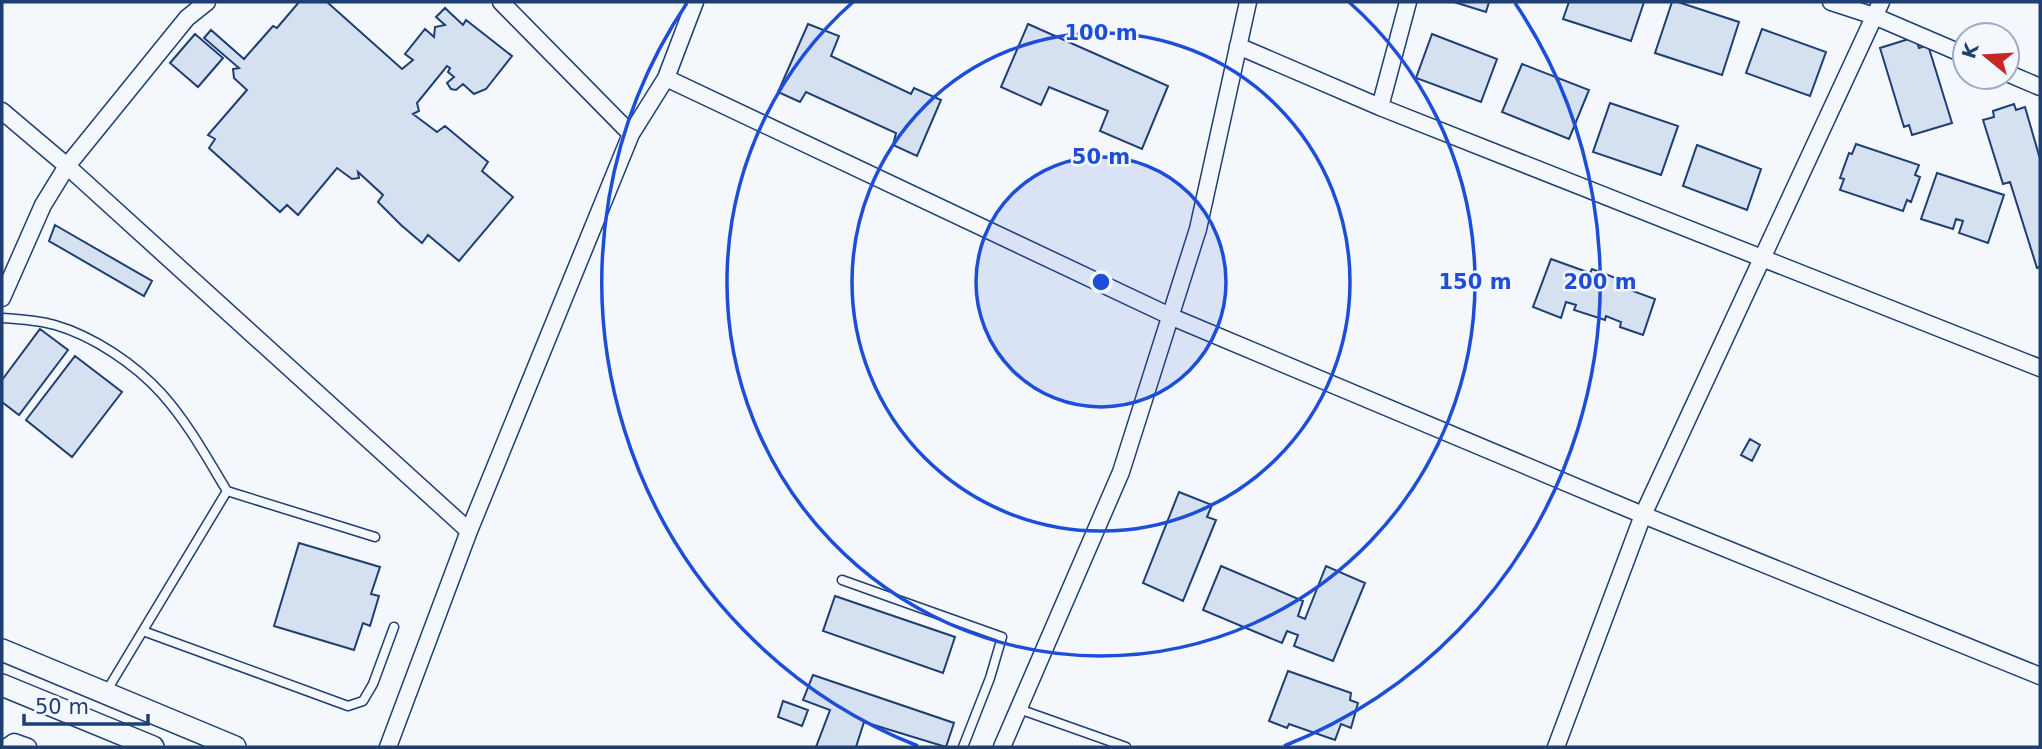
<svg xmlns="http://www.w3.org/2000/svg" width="2042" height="749" font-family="'DejaVu Sans',sans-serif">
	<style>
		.building { fill: #d5e0f0; stroke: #1d3f73; stroke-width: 2 }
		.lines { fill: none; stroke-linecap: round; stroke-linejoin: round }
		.service-casing { stroke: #1d3f73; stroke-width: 11 }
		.minor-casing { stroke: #1d3f73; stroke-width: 19 }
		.secondary-casing { stroke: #1d3f73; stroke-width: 24 }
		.service { stroke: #f4f7fb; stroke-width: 8 }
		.minor { stroke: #f4f7fb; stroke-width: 16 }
		.secondary { stroke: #f4f7fb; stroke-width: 21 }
		.ring { fill: none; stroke: #1d4ed8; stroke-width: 3.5 }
		.centre { fill: #1d4ed8; stroke: #f4f7fb; stroke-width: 3.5 }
		.ring-label { font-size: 21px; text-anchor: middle; font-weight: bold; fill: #1d4ed8; stroke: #f4f7fb; stroke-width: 5; stroke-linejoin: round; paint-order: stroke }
	</style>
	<rect width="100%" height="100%" fill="#f4f7fb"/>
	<!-- building -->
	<path class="building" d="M299,2H327L402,69L413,60L405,54L425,29L434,37L435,27L445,25L436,17L445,8L463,25L466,20L512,56L486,89L474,94L463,84L456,90L451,89L447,83L454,77L448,72L450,68L447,66L417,103L419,111L413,114L437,132L445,126L488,162L482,171L513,197L459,261L428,235L422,243L401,225L378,202L383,195L358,172L359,178L352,179L337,168L298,215L287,205L280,212L209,148L215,139L208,135L247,90L234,78L233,69L239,68L204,38L211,30L244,59L273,26L277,28Z
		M1454,2H1489L1486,12Z
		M1569,2H1644L1631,41L1563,19Z
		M1672,2H1678L1739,22L1722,75L1655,53Z
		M808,24L839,36L831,56L911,94L914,88L941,100L917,156L893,145L896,133L806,92L800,102L778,92Z
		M1028,24L1168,86L1142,149L1100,131L1108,111L1049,87L1041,105L1001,87Z
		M1762,29L1826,52L1810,96L1746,73Z
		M195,34L223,58L198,87L170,63Z
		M1432,34L1497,59L1481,102L1416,78Z
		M1915,37L1919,48L1928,45L1952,123L1912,135L1909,125L1904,127L1880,48Z
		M1522,64L1589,90L1569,139L1502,112Z
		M1610,103L1678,126L1661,175L1593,152Z
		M2014,104L2016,110L2025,107L2040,159V267L2037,268L2010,182L2003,184L1983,120L1994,117L1993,111Z
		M1856,144L1919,165L1915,175L1920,177L1911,202L1907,200L1903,211L1840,190L1844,179L1840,178L1849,153L1852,154Z
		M1697,145L1761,169L1747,210L1683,186Z
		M1937,173L2004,195L1988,243L1959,233L1963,221L1956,219L1953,229L1921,219Z
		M55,225L152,281L144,296L49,241Z
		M1551,259L1590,273L1592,269L1621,280L1619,286L1655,299L1643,335L1620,327L1621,322L1606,316L1605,320L1574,310L1576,305L1566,302L1561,318L1533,307Z
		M40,329L68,350L19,415L2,402V380Z
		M75,356L122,392L72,457L26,420Z
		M1750,439L1760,445L1752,461L1741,455Z
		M1179,492L1212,505L1207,517L1216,520L1183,601L1143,583Z
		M299,543L380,567L371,594L379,596L370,626L363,623L354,650L274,626Z
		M1221,566L1303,601L1298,616L1305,619L1326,566L1365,583L1333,661L1294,646L1298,635L1287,631L1282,643L1203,610Z
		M835,596L955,637L943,673L823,631Z
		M1288,671L1351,693L1350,700L1358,703L1351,728L1341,724L1335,740L1289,724L1287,728L1269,721Z
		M813,675L954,723L946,747L864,722L856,747H816L830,710L803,700Z
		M783,701L808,710L802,726L778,717Z"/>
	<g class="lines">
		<!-- service casing -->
		<g class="service-casing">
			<path id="service" d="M2,318C20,319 37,320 55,325C93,336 135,364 162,394C188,423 207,458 227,491L375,537
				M842,580L1002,637L990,678L963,747
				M143,631L348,706L363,701L373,684L394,627
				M106,692L227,491
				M1019,709L1126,747"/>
		</g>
		<!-- minor casing -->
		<g class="minor-casing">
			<path id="minor" d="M501,2L631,134
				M1831,2L1874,16L1965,55
				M1238,46L1380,107L2040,368
				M2007,73L2040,87
				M666,78L1172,317L1643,515L2040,676
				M1380,107L1408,2
				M2,111L67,166L469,531
				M2,298L43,205L67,166L187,18L207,2
				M7,747L14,742L28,747
				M388,747L469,531L631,134L666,78L695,2
				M1002,747L1121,472L1198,229L1248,2
				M1556,747L1643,515L1881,2"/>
		</g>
		<!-- secondary casing -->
		<g class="secondary-casing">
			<path id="secondary" d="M2,650L235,747
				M2,685L153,747"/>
		</g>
		<!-- service -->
		<use href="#service" class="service"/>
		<!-- minor -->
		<use href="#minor" class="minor"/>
		<!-- secondary -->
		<use href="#secondary" class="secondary"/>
	</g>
	<!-- distance rings -->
	<circle cx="1101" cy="282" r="125" fill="#1d4ed8" fill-opacity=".12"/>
	<g class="ring">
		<circle cx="1101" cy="282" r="125"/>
		<circle cx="1101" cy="282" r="249"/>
		<path d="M1349 2A374 374 0 1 1 853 2"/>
		<path d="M918 746A499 499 0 0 1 687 3M1515 3A499 499 0 0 1 1284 746"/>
	</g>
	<circle cx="1101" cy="282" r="10" class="centre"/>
	<g class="ring-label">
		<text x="1101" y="40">100 m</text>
		<text x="1101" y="164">50 m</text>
		<text x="1475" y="289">150 m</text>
		<text x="1600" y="289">200 m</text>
	</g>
	<!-- border -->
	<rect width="2042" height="749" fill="none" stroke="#1d3f73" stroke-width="7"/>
	<!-- north arrow -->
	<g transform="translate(1986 56) rotate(288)"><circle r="33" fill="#f4f7fb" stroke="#9eadc5" stroke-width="2"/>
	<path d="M0-5L12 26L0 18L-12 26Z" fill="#c62828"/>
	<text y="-10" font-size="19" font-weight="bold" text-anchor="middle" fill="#1d3f73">K</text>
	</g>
	<!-- scale -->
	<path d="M24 714v10h124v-10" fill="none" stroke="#1d3f73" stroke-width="3.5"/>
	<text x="35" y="714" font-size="21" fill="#1d3f73" stroke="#f4f7fb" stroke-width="5" paint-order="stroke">50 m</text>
</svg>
